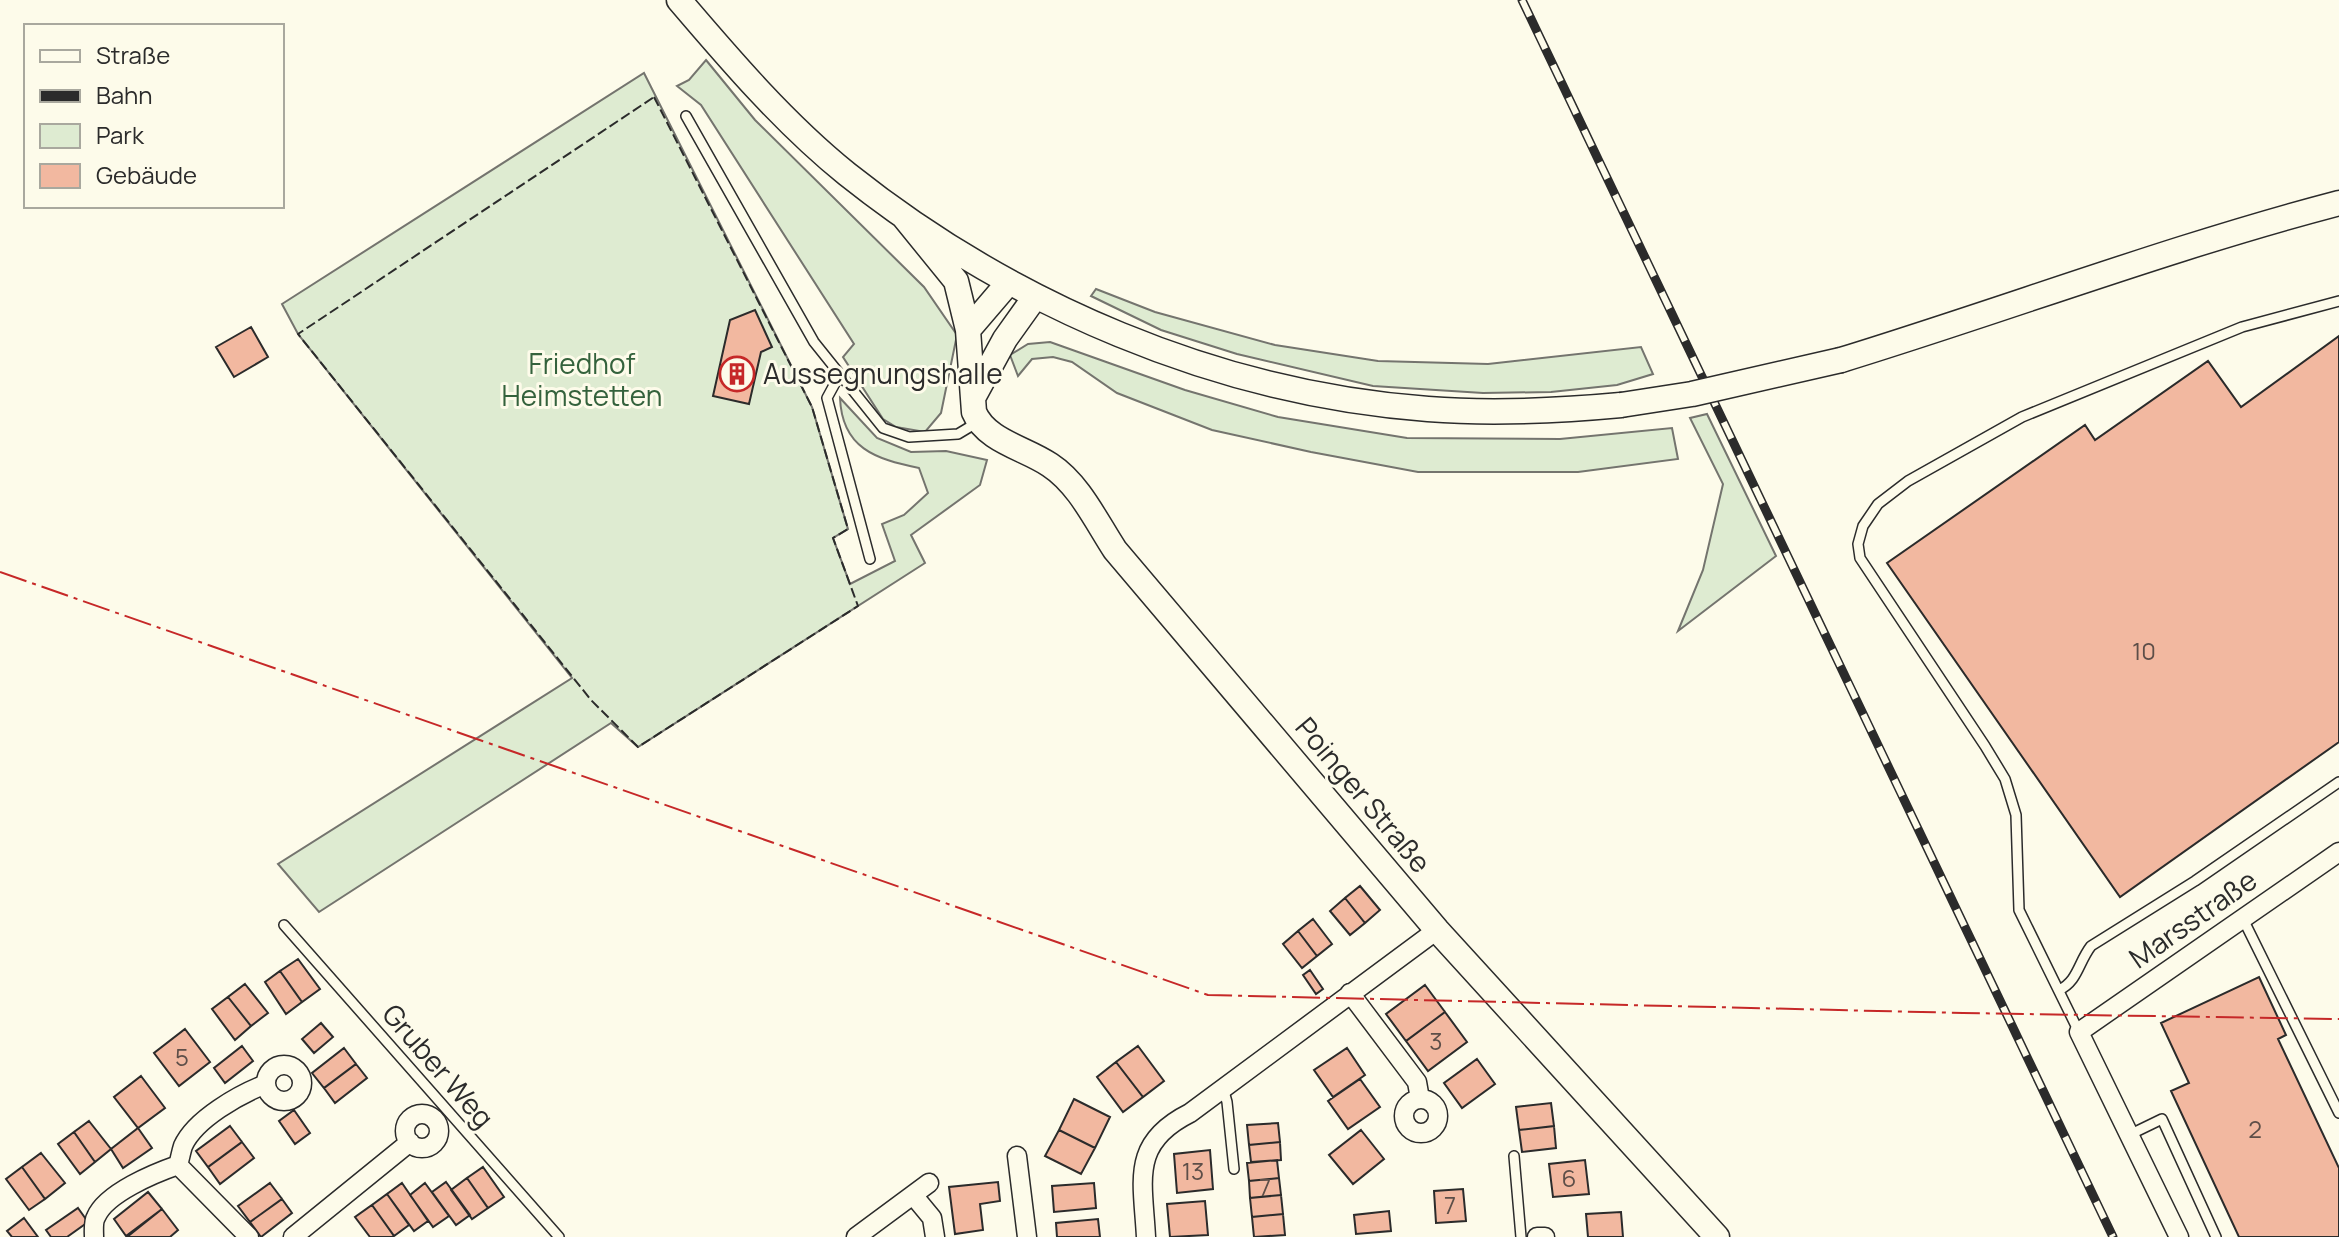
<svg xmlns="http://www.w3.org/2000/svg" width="2339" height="1237" font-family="Manrope,sans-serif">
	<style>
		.green { fill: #deebd1; stroke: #74746e; stroke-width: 2 }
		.building { fill: #f2b8a0; stroke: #2b2b2b; stroke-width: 2 }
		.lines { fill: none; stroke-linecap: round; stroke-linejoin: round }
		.lane-casing { stroke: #2b2b2b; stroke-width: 12 }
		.street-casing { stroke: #2b2b2b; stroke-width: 21 }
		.secondary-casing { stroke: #2b2b2b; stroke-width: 27 }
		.lane { stroke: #fdfbea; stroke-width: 9 }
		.street { stroke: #fdfbea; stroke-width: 18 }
		.secondary { stroke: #fdfbea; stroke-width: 24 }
		.rail-casing { stroke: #2b2b2b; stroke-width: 9 }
		.rail { stroke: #fdfbea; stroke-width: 6; stroke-dasharray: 18; stroke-linecap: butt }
		.secondary-bridge-casing { stroke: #2b2b2b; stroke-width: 27; stroke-linecap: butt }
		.secondary-bridge { stroke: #fdfbea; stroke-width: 24 }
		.fence { stroke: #2b2b2b; stroke-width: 2; stroke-dasharray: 10 4; stroke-linecap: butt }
		.power { stroke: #c62828; stroke-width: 2; stroke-dasharray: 28 6 4 6; stroke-linecap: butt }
		.labels { text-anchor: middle; stroke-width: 6; stroke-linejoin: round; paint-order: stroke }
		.number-label { font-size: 24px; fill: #5d4e48 }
		.park-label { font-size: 28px; fill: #34623c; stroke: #fdfbea }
		.poi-label { font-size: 28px; fill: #2b2b2b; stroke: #fdfbea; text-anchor: start }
		.street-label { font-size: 28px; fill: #2b2b2b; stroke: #fdfbea }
	</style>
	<rect width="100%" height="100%" fill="#fdfbea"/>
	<!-- green -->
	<path class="green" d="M706,60L755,120L924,287L957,335L941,413L925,432L896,427L883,419L843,357L854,344L701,105L677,86L689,80Z
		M644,73L812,407L848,529L833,538L850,584L895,561L882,524L904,515L928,493L919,468C875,459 842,448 840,398L877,438L911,452L946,451L987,460L980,485L911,535L925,563L638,747L611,723L319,912L278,864L572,678L298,334L282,304Z
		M1096,289L1155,312L1275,345L1378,361L1488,364L1641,347L1653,374L1617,385L1551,392L1483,393L1373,386L1237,354L1161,330L1091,296Z
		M1050,342L1185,390L1278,417L1407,438L1560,439L1672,428L1678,459L1578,472H1418L1311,452L1212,430L1117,393L1072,362L1053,357L1032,359L1018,376L1010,355L1028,344Z
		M1707,414L1776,556L1678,631L1703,570L1723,484L1690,418Z"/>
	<!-- building -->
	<path class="building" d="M755,310L772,347L761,352L749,404L713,396L730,320Z
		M251,327L268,357L234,377L216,347Z
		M2339,336V742L2120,897L1887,563L2085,425L2095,440L2208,361L2241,407Z
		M1360,886L1380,910L1365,923L1345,898Z
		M1345,898L1365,923L1350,935L1330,911Z
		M1313,919L1332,944L1317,956L1298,931Z
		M1298,931L1317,956L1302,968L1283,944Z
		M298,959L320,989L302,1002L280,971Z
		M1310,970L1323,989L1316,994L1303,975Z
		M280,971L302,1002L286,1014L265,982Z
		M2259,977L2286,1035L2278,1039L2339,1168V1237H2239L2171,1091L2189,1083L2161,1023Z
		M245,984L268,1013L251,1026L228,997Z
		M1425,985L1445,1012L1406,1041L1386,1014Z
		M228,997L251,1026L235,1040L212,1009Z
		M1445,1012L1467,1042L1428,1071L1406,1041Z
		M321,1023L333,1037L314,1053L302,1039Z
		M185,1029L210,1062L179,1086L154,1053Z
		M242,1046L253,1061L225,1083L214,1068Z
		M1138,1046L1164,1081L1143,1097L1116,1062Z
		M344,1048L356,1064L324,1088L312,1073Z
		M1347,1048L1365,1075L1333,1097L1314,1070Z
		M1477,1059L1495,1084L1462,1108L1444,1083Z
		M1116,1062L1143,1097L1123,1112L1097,1077Z
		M356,1064L367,1078L335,1103L324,1088Z
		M141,1076L165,1108L138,1128L114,1097Z
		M1360,1079L1380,1107L1348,1129L1328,1101Z
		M1074,1099L1110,1117L1095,1148L1059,1130Z
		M1551,1103L1554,1126L1519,1130L1516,1107Z
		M294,1110L310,1133L295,1144L279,1121Z
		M89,1121L111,1149L95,1162L74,1132Z
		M1278,1123L1280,1142L1249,1145L1247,1125Z
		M230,1126L242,1142L208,1167L196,1151Z
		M1554,1126L1556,1148L1522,1152L1519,1130Z
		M138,1128L152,1148L123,1168L111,1149Z
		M1059,1130L1095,1148L1081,1174L1045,1156Z
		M1361,1130L1384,1159L1353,1184L1329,1155Z
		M74,1132L95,1162L80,1174L58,1144Z
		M242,1142L254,1158L220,1184L208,1167Z
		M1280,1142L1281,1160L1251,1162L1249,1145Z
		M1210,1150L1213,1189L1177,1193L1174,1154Z
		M41,1153L65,1183L45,1199L22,1167Z
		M1277,1160L1279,1178L1249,1181L1247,1163Z
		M1585,1160L1589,1194L1553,1197L1549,1164Z
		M22,1167L45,1199L29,1210L6,1179Z
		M483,1167L504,1197L488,1208L467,1178Z
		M467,1178L488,1208L472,1219L451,1190Z
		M1279,1178L1281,1195L1250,1198L1249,1181Z
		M446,1182L470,1215L456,1225L432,1192Z
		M998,1182L1000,1201L980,1204L983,1230L955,1234L949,1187Z
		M270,1183L282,1199L250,1222L238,1206Z
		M402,1183L428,1221L414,1231L387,1194Z
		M425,1183L449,1216L433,1227L410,1195Z
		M1094,1183L1096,1208L1054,1212L1052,1186Z
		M1463,1189L1466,1221L1436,1223L1434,1191Z
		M148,1192L162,1209L126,1236L114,1219Z
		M387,1194L409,1225L394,1236L372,1205Z
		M1281,1195L1283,1214L1252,1217L1250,1198Z
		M282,1199L292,1213L261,1237L250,1222Z
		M1205,1201L1208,1235L1170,1237L1167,1204Z
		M372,1205L394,1236L392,1237H370L355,1217Z
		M78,1208L88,1222L67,1237H51L46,1230Z
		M162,1209L178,1230L170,1237H127Z
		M1389,1211L1391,1231L1356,1234L1354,1215Z
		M1621,1212L1623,1237H1588L1586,1214Z
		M1283,1214L1285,1235L1254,1237L1252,1217Z
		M24,1218L38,1237H12L7,1231Z
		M1098,1219L1100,1237H1057L1056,1223Z"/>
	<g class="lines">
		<!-- lane casing -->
		<g class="lane-casing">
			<path id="lane" d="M686,116L814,342L883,428L909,437L958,434L978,422
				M840,374L827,398L870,559
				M2243,919L2339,1113
				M284,925L559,1237
				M2059,990C2078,981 2078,963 2091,946L2195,881L2339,782
				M2079,1032L2019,910L2016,815L2005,779L1985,746L1860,558L1858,544L1863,526L1878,504L1908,481L2022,417L2242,327L2339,301
				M1223,1088L1227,1102L1234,1169
				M2129,1135L2162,1119L2216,1237
				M1514,1156L1521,1237"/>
		</g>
		<!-- street casing -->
		<g class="street-casing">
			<path id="street" d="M1350,993L1417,1082L1420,1099
				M266 1083a18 18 0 1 1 36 0a18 18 0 1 1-36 0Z
				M1404 1116a17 17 0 1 1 34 0a17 17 0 1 1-34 0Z
				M405 1131a17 17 0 1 1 34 0a17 17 0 1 1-34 0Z
				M1017,1156L1027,1237
				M178,1165C180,1159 181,1152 183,1146C195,1119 240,1094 266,1084
				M178,1165L249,1237
				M913,1195L932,1218L935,1237
				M94,1237C94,1232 93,1222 96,1217C106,1193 155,1173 178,1165
				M293,1237L410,1142
				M856,1237L929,1183
				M1146,1237C1143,1180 1130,1143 1190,1113L1437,930
				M1537,1237H1545
				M2179,1237L2079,1032L2339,852"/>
		</g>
		<!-- secondary casing -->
		<g class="secondary-casing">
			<path id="secondary" d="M679,0C731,61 785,124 847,174C1010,304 1218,394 1428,409C1492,414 1556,411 1621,405
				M904,217L956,281L968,330L974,412C986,441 1025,448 1050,465C1079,484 1096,521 1115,550L1437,930L1717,1237
				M968,330L1009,282
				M1841,360C2007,309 2171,247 2339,203
				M974,396L1005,339L1035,297"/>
		</g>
		<!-- lane -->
		<use href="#lane" class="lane"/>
		<!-- street -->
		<use href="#street" class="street"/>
		<!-- secondary -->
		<use href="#secondary" class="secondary"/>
		<!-- rail casing -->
		<g class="rail-casing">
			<path id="rail" d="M1522,0L2113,1237"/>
		</g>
		<!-- rail -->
		<use href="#rail" class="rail"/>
		<!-- secondary-bridge casing -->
		<g class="secondary-bridge-casing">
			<path id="secondary-bridge" d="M1621,405L1692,394L1841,360"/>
		</g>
		<!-- secondary-bridge -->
		<use href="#secondary-bridge" class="secondary-bridge"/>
		<!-- fence -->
		<path class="fence" d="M654,97L812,407L848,529L833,538L858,606L638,747L591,700L298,334Z"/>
		<!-- power -->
		<path class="power" d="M0,572L1208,995L1963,1013L2339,1019"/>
	</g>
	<!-- icons -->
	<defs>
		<g id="building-ring" transform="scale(1.8)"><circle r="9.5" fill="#fdfbea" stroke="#c62828" stroke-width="1.5"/><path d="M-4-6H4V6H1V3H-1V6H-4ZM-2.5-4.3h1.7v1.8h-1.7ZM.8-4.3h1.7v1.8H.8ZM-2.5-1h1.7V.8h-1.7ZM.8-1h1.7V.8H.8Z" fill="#c62828"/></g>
	</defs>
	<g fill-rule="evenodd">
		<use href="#building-ring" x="737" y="374"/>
	</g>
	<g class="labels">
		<!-- number labels -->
		<g class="number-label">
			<text x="2144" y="660">10</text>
			<text x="1436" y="1050">3</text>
			<text x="182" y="1066">5</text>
			<text x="2255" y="1138">2</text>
			<text x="1193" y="1180">13</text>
			<text x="1569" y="1187">6</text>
			<text x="1265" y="1196">7</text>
			<text x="1450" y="1214">7</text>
		</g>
		<!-- park labels -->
		<g class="park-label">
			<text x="582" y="374">Friedhof<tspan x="582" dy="32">Heimstetten</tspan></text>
		</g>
		<!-- poi labels -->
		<g class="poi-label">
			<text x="763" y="384">Aussegnungshalle</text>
		</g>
		<!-- street labels -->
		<g class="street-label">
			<text transform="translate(1363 795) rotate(50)" y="10">Poinger Straße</text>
			<text transform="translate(2193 919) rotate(-35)" y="10">Marsstraße</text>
			<text transform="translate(438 1066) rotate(49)" y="10">Gruber Weg</text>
		</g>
	</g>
	<!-- legend -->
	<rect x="24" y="24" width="260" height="184" fill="#fdfbea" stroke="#a9a89e" stroke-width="2"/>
	<rect x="40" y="50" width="40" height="12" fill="#fdfbea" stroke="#a9a89e" stroke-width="2"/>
	<text x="96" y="64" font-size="24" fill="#2b2b2b">Straße</text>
	<rect x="40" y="90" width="40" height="12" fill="#2b2b2b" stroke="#a9a89e" stroke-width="2"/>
	<text x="96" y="104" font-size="24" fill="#2b2b2b">Bahn</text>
	<rect x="40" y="124" width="40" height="24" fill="#deebd1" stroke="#a9a89e" stroke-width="2"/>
	<text x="96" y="144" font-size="24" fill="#2b2b2b">Park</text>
	<rect x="40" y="164" width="40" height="24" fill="#f2b8a0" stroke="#a9a89e" stroke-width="2"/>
	<text x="96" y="184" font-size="24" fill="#2b2b2b">Gebäude</text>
</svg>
